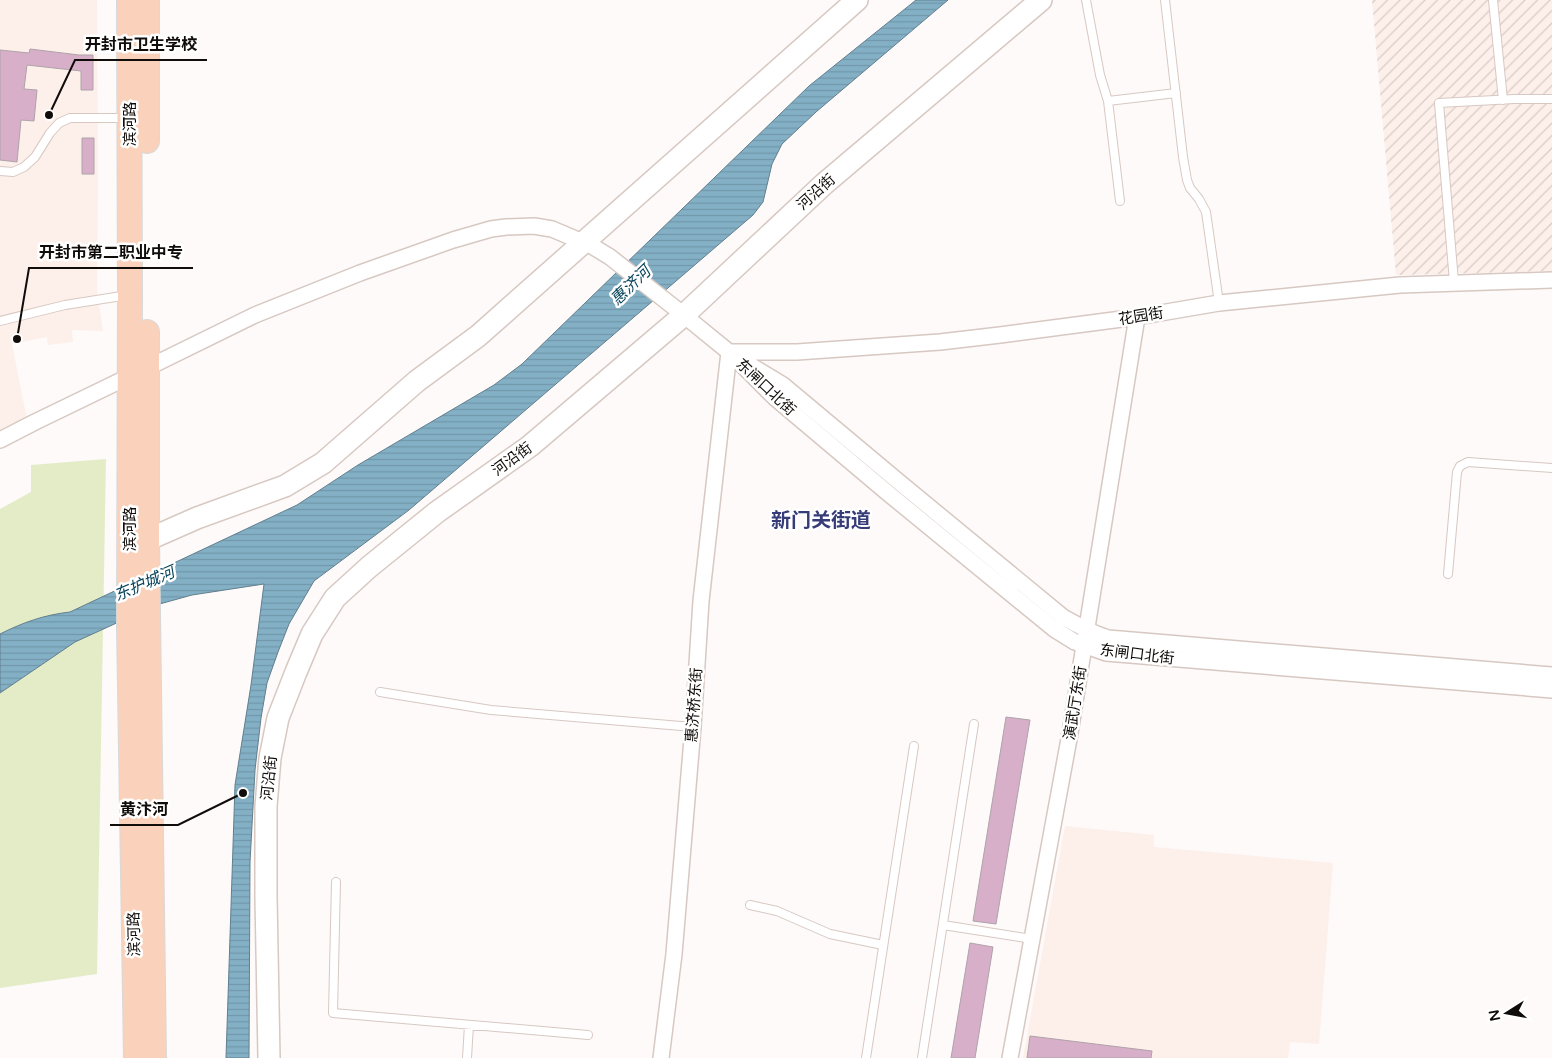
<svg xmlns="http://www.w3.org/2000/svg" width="1552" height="1058" font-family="'Varela Round','Noto Sans SC',sans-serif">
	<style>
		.built { fill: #fdefe9 }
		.industrial { fill: url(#industrial-furrows) }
		.green { fill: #e4ecc7 }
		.water { fill: url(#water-rules); stroke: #617f8e }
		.building { fill: #d7afc8; stroke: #afa2aa }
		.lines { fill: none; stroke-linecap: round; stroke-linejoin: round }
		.lane-casing { stroke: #d7c8c2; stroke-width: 10 }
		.street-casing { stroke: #d7c8c2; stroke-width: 18 }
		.secondary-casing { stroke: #d7c8c2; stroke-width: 24 }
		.primary-casing { stroke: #d9d8d8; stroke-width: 26 }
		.lane { stroke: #fff; stroke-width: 8 }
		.street { stroke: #fff; stroke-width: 15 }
		.secondary { stroke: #fff; stroke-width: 21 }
		.primary { stroke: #fad2bb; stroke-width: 24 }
		.labels { text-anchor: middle; stroke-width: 5; stroke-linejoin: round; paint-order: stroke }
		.street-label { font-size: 15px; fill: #100c0a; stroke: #fff }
		.water-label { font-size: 16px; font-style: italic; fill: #06435b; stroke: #fff }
		.district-label { font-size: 20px; font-weight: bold; fill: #363c77; stroke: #fff }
		.leader { fill: none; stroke: #100c0a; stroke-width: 2 }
		.callout-dot { fill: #100c0a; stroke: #fff; stroke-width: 2 }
		.callout-label { font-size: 16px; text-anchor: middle; font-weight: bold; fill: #100c0a; stroke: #fff; stroke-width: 5; stroke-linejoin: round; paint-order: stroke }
	</style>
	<defs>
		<pattern id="industrial-furrows" width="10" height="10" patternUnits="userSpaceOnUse" patternTransform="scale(1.25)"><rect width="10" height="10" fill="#fdefe9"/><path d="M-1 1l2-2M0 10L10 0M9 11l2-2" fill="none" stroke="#d8ccc6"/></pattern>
		<pattern id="water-rules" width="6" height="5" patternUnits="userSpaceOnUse" patternTransform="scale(1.25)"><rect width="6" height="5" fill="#84b0c6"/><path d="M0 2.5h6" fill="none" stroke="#7196a9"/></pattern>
	</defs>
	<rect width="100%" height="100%" fill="#fdfaf9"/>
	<!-- built -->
	<path class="built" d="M0,0H97L98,178L97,291L103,331L72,330L73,342L48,345L47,337L12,344L27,420L0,432Z
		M1065,826L1154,835V847L1333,863L1319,1044L1290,1042L1288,1058H1023Z"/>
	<!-- industrial -->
	<path class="industrial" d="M1372,0H1552V271L1396,275Z"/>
	<!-- green -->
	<path class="green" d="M106,459L97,974L0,988V509L31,492V465Z"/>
	<!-- water -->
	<path class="water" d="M916,0H948L816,112L782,144L772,164L763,202L753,215L409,510L314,581L289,624L278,652L267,683L261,718L255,770L250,862L249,1058H226L235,785L251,685L264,584L192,595L156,605L75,642L0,693V634C24,622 44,615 70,612L297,505L358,465L494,385L522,364L809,86Z"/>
	<!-- building -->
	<path class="building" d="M30,49L79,55H93V90H81V71L27,65L24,89L37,90L34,121L21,120L17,162L0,160V50L29,53Z
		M82,138H94V174H82Z
		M1006,717L1030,720L996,924L973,921Z
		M970,943L993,947L975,1058H951Z
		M1030,1036L1152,1051L1151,1058H1027Z"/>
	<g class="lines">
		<!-- lane casing -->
		<g class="lane-casing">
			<path id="lane" d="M1086,0L1100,75L1108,101L1120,201
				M1165,0L1183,157L1187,180L1190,188L1199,199L1206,212L1219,303
				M1493,0L1503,100
				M1108,101L1176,93
				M0,171L13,172L24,167L35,157L50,133L59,123L70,118H127
				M1454,282L1439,103L1514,99H1552
				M0,321L65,305L128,295
				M1448,574L1457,472L1460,466L1468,462L1552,468
				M380,692L491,710L693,727
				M336,882L333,1013L588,1035
				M750,905L777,911L830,934L883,945
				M943,925L1032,939
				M467,1058L469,1025
				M866,1058L914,746
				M922,1058L974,724"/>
		</g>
		<!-- street casing -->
		<g class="street-casing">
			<path id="street" d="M729,352H797L940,342L1000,335L1137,317L1219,303L1400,285L1552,280
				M750,365L783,385L899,482L1063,617C1077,625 1092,633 1108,638L1552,675
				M147,368L255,315L360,273L453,240L491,229L506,227L534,226L552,229L592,246L610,257L675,308L729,352L774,397L889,494L1054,629L1075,642L1106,653L1552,690
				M0,440L35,422L130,376
				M661,1058L674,954L693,727L701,601L729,352
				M1010,1058L1069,739L1137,317"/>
		</g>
		<!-- secondary casing -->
		<g class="secondary-casing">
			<path id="secondary" d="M133,544L147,540L197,518L285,486L323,463L417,381L478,336L857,0
				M269,1058L266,897V806L270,758L278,718L296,672L312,634L335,598L369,567L437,512L530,446L684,315L824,184L1041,0"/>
		</g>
		<!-- primary casing -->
		<g class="primary-casing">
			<path id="primary" d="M129,0L130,295L129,626L136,1058
				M147,141V0
				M147,332V540L154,1058"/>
		</g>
		<!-- lane -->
		<use href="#lane" class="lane"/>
		<!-- street -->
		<use href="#street" class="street"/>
		<!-- secondary -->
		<use href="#secondary" class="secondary"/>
		<!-- primary -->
		<use href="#primary" class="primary"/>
	</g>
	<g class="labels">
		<!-- street labels -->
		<g class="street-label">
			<text transform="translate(130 124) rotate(-90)" y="5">滨河路</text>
			<text transform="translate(816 192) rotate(-42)" y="5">河沿街</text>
			<text transform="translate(1141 316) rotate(-9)" y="5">花园街</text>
			<text transform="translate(766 387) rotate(43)" y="5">东闸口北街</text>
			<text transform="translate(512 459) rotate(-36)" y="5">河沿街</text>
			<text transform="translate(130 529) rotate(-90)" y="5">滨河路</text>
			<text transform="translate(1137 654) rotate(7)" y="5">东闸口北街</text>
			<text transform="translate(1075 703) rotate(-81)" y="5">演武厅东街</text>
			<text transform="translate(694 705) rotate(-86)" y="5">惠济桥东街</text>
			<text transform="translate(269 778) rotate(-84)" y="5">河沿街</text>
			<text transform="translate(134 934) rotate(-91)" y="5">滨河路</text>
		</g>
		<!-- water labels -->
		<g class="water-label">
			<text transform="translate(630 285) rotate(-44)" y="6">惠济河</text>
			<text transform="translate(144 583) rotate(-23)" y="6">东护城河</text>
		</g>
		<!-- district labels -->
		<g class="district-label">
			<text x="821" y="527">新门关街道</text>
		</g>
	</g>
	<!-- callouts -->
	<path class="leader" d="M49 115L75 60H207M17 339L29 268H193M243 793L178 825H110"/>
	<g class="callout-dot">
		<circle cx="49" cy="115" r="5"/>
		<circle cx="17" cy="339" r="5"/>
		<circle cx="243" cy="793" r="5"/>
	</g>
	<g class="callout-label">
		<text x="141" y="50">开封市卫生学校</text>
		<text x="111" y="258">开封市第二职业中专</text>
		<text x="144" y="815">黄汴河</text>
	</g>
	<!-- north arrow -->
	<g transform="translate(1507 1013) rotate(259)" stroke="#ffffff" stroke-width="4" paint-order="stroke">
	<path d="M0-4L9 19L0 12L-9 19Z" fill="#100c0a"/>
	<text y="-8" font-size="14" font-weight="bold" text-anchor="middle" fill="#100c0a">N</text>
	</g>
</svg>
